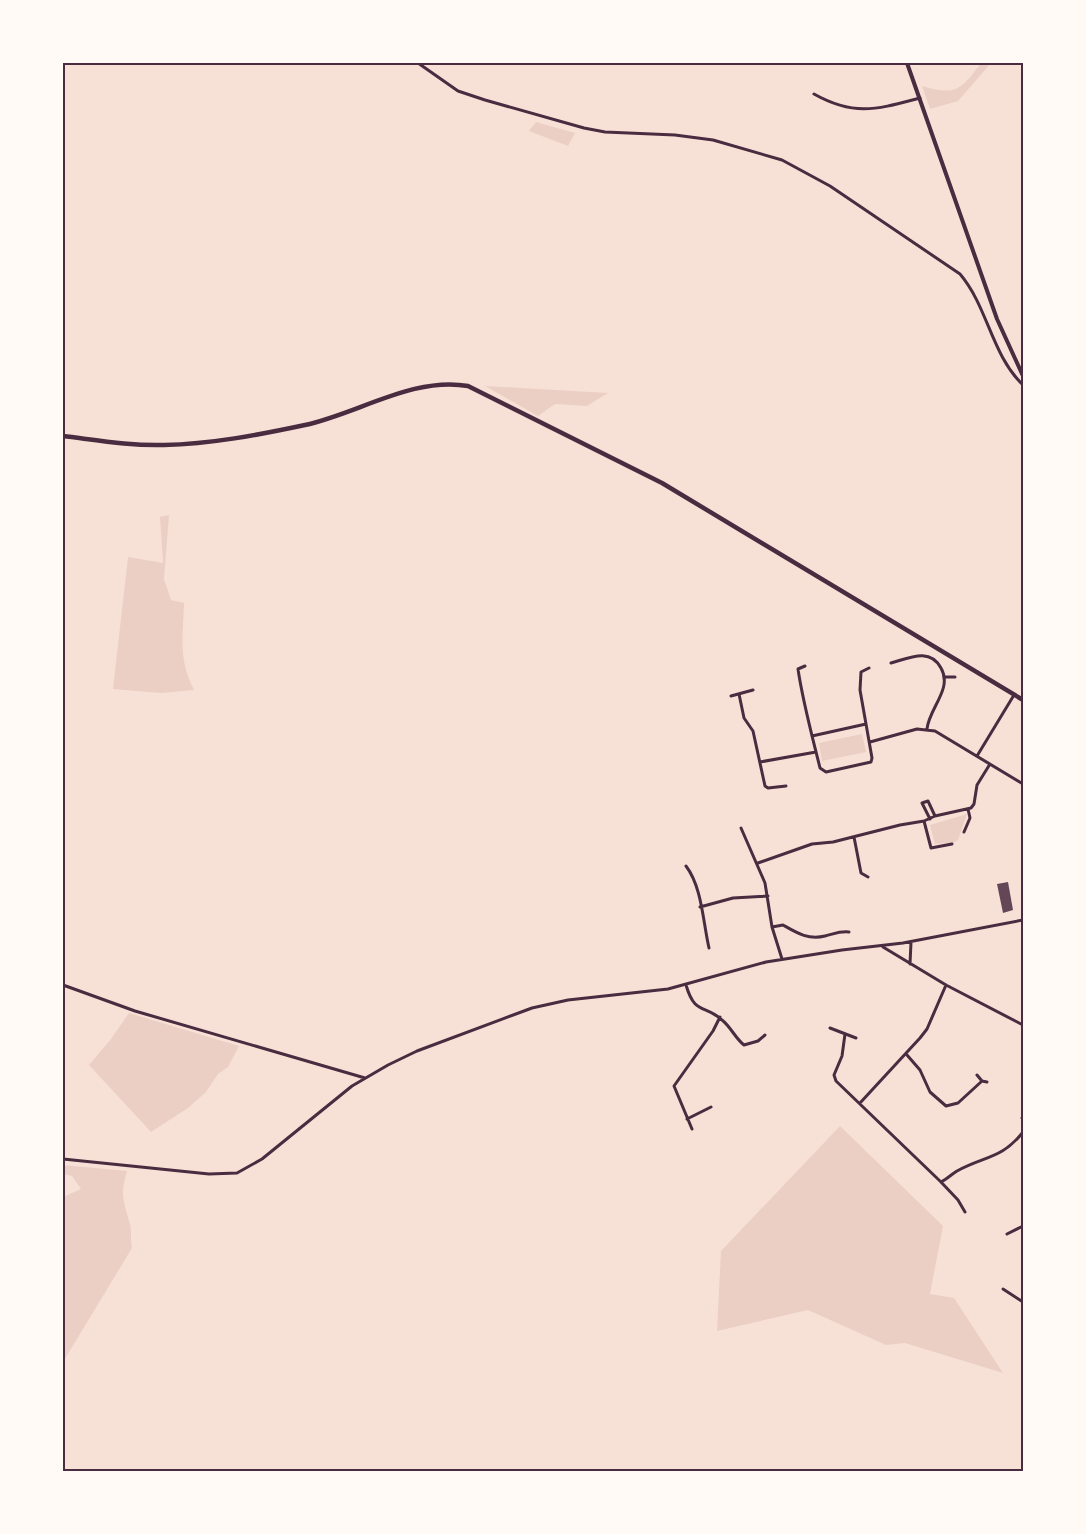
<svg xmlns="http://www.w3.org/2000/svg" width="1086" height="1534" font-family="Commissioner,sans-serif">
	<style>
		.green { fill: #ebcfc5 }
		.building { fill: #644757 }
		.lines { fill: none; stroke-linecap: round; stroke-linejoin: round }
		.minor { stroke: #4a2c40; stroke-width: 3 }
		.tertiary { stroke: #4a2c40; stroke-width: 4 }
		.primary { stroke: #4a2c40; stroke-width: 4.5 }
		.neatline { fill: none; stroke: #4a2c40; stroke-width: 2 }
	</style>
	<rect width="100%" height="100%" fill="#f7e1d7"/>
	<!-- green -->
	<path class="green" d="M981,63H991L958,101L930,109L922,86C956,96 961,90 981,63Z
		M536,122L575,133L568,146L529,131Z
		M485,386L608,393L587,406L555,404L538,416Z
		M169,515L164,579L171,600L184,603C183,637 178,659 194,690L161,693L113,689L128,557L163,563L160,517Z
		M862,734L866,752L822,761L819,743Z
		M967,814L958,840L953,843L935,844L930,825Z
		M129,1013L239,1046L228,1067L218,1074L206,1092L188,1108L151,1132L89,1065L111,1039Z
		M840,1126L943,1226L930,1294L954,1298L1003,1373L905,1343L886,1345L808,1310L717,1331L721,1251Z
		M63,1165L127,1171C120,1196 123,1199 130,1224C132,1232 130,1240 132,1248L63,1362V1197L81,1189L72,1176L63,1174Z"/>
	<!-- building -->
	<path class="building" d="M1008,882L1013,910L1003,913L997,884Z"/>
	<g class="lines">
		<!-- minor -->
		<path class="minor" d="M418,63L458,91L485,100L584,128L605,132L675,135L713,140L782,160L830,186L960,274C988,307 991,354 1023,385
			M814,94C855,117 878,109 920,98
			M891,663C909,658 930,647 941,668C953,689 929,708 927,729
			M805,666L798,669C803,703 812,735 820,768L826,772L871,762L872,758L866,724L812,736
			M946,677H955
			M739,694L744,718L753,731L765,786L768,788L786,786
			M731,696L753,690
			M866,724L860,690L861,672L869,668
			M870,742L917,729L935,731L1023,784
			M977,756L1014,695
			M760,762L816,752
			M930,819L922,803L928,801L935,816
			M924,821L931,848L952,844
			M741,828L765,883L772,927L782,959
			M964,832L970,818L968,809
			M854,837L861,873L868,877
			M758,863L812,844L833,842L900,825L924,821L935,816L971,808L974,804L977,785L990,764
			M686,866C702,887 703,922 709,948
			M700,907L733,898L768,896
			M772,927L783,925C797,933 808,940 825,936C834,934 839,931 849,932
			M883,947L946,985L1023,1025
			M910,964L911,942
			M63,985L135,1011L365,1078
			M686,985C695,1016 705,1004 722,1020C731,1027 735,1038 744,1045L758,1041L765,1035
			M830,1028L856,1038
			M845,1034L842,1056L834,1075L836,1081L941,1182L958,1200L965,1212
			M907,1055L920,1070L930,1092L946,1106L958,1103L982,1081
			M977,1075L982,1081L987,1082
			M860,1103L920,1038L927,1029L946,985
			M1022,1118L1023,1119
			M687,1119L711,1107
			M692,1129L674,1086L713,1031L720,1017
			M63,1159L209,1174L237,1173L262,1159L352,1086L388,1065L417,1051L532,1008L568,1000L668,989L766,962L842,950L903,943L1023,920
			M941,1182C947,1179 952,1174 957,1171C984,1156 1002,1159 1023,1132
			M1007,1234L1023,1226
			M1003,1289L1023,1302"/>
		<!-- tertiary -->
		<path class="tertiary" d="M907,63L997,319L1023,376"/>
		<!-- primary -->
		<path class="primary" d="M63,436C96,440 130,446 164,445C211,444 258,435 305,425C357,414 414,376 468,386L662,483L1023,700"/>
	</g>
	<!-- border -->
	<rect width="1086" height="1534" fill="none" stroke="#fffaf5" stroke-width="129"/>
	<rect x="64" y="64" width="958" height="1406" class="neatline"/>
</svg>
